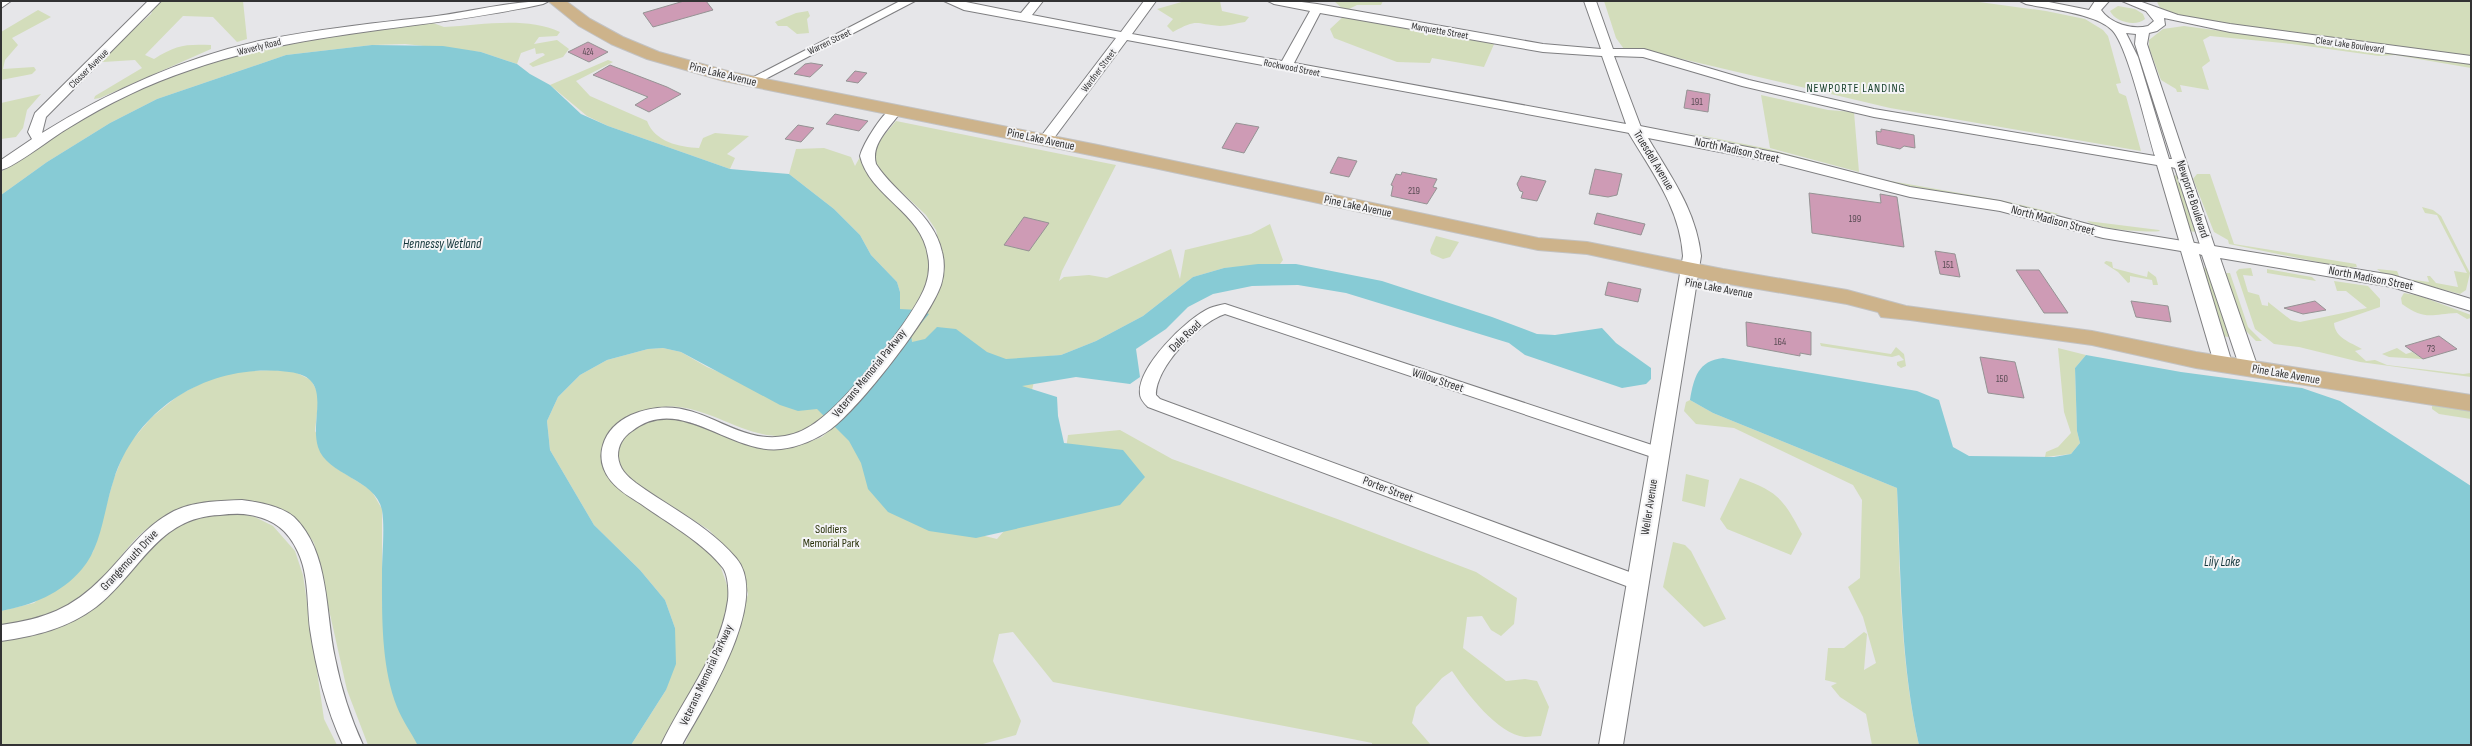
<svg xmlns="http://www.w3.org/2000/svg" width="2472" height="746" font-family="'Sofia Sans Condensed',sans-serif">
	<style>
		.green { fill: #d3ddbb }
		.water { fill: #87cbd5 }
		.building { fill: #ce9bb5; stroke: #959394 }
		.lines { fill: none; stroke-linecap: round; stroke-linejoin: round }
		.minor-casing { stroke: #7e7e80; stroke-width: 2 }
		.tertiary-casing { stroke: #7e7e80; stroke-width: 2 }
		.primary-casing { stroke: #c2c2c2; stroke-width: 2 }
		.minor { fill: #fff; fill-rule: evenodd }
		.tertiary { fill: #fff; fill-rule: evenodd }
		.primary { fill: #cdb38b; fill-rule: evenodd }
		.labels { text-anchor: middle; stroke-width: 4; stroke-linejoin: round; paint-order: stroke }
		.far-number-label { font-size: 9px; fill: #594c54 }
		.far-street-label { font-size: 10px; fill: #323233; stroke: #f4f4f6 }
		.number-label { font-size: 10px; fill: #594c54 }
		.street-label { font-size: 12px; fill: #323233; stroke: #f4f4f6 }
		.far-quarter-label { font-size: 12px; letter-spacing: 1px; fill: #143d27; stroke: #f4f4f6 }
		.park-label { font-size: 12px; fill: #2b330c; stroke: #f4f4f6 }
		.water-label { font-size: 13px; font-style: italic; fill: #13353a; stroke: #f4f4f6 }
	</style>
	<rect width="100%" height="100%" fill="#e6e6e9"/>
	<!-- green -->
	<path class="green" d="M157,1H243L247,39L237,42L213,17L183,16L145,55L154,59C176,45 185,44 211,45V49L100,98L94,99L95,96L142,68L135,60L103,62L100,59L151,14Z
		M1185,1H1220L1222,11L1249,17L1245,22C1237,23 1228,26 1220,26C1195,24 1198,18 1173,32L1167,26L1173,19L1157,9Z
		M1334,1H1383L1381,5H1357L1345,11Z
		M1604,1H1972L2046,11L2085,19L2103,30L2108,36L2121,83L2116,84L2119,93L2126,96L2141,151L1890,108L1648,51L1624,49L1616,38Z
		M2157,1H2471V56L2200,20C2187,17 2160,17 2157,1Z
		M2118,6L2135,9L2143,14L2145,19C2136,27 2115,22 2110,11Z
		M38,10L51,17L12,38L18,45L5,60L3,69L34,67L36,70L32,74L1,80V32Z
		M808,11L810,16L807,19L809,33L797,34L787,26H778L775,22L796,13Z
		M1345,15L1495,42L1484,67L1432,58L1430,63L1397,62L1334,38L1330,29Z
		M433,23L444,27C481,25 526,16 560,32L557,36L539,37L534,44L557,40L569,49L563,57L533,67L529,64L545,55L543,53L536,54L535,48L521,53L517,64L481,52L405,44L372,45L286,55L157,99L110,123L47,162L1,195V172C76,119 167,69 256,48C312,34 376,29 433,23Z
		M2184,26L2471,64V68L2395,55L2379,56L2292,44L2210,36L2203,40L2210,61L2202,67L2209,90L2180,85L2182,92H2177L2176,89L2161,80L2149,48V40L2163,29Z
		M608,60L613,62L576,81L590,96L647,121C655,142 679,147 699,148L703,138L715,133L749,136L727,154L735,158L730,169L608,126L587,116L550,85Z
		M41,94L27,110L23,128L16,137L1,139V103Z
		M1761,95L1828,110L1854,112L1859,172L1770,148Z
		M896,121L1116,165L1062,271L1059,281L1064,277L1089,275L1107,278L1171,249L1180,279L1185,250L1251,234L1270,224L1283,260L1280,264L1224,268L1193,277L1143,316L1096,341L1061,355L1040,357L1032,390L956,529L997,539L1024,508L1063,469L1068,435L1120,430L1172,459L1340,520L1476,572L1517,598L1514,624L1501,636L1491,630L1482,616L1467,617L1463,648L1506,681L1525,679L1537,681L1549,707L1541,736C1536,736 1530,737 1525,737C1497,734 1467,693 1452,671L1442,678L1416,707L1412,723L1431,745H1372V743L1352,739L1053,682L1013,632L999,634L993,661L1021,721L1016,735L979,745H684L731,650L748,594L738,560L709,530L622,474C620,467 617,459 618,452C622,424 660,416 682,420L765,449L800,445L822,437L866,395L905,343L941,253L936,230L926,215L876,168L873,156L876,145Z
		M1679,131L1769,149L1879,179L2005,201L2059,214L2051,215L1993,200L1884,182L1764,150Z
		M824,148L851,157L855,166L861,155C870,198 929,213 930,264C931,295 904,321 886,344C867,369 834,420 804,432C751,452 705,394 652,409C649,410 644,411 641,413C626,424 614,445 602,459L719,562L730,594L722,626L703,670L662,745H631L666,690L675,628L665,600L640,570L594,525L550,450L547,421L558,397L580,375L607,360L648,349L663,348L681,352L707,367L740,381L900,292L897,282L871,255L860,235L834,209L789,174L796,149Z
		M2197,174H2210L2234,244L2356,264L2357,267L2347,268L2229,244L2228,240L2214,232L2193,179Z
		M2175,175L2179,177L2196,232L2189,231L2174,179Z
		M2422,207L2433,210L2441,216L2470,273L2466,290L2460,294L2383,274L2377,269L2397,271L2400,278L2429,282L2427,276H2430L2436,283L2458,287L2454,271L2467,273L2437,215L2425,213Z
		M2087,221L2159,230L2160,231C2148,233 2094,229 2087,221Z
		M1436,236L1459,242L1450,257L1443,259L1431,254L1430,250Z
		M2106,261L2112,262L2113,268L2147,277L2148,271L2156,277L2158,285H2153L2152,280L2130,276V282L2128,283L2118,272L2104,263Z
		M2200,267L2207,268L2229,337L2221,336Z
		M2251,268L2253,276L2243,275L2248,292L2259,295L2262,305L2268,306V302L2291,320L2300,322L2367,308L2346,291H2337L2334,281L2368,286L2380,299V307L2334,323C2335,338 2350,342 2362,349L2355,351L2366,361L2375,360L2387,365L2463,374L2471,373V377L2360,362L2299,347L2274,344L2255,329L2236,272L2239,269Z
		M2267,269L2312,277L2316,281L2267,273Z
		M2226,273H2230L2248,327L2262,341H2256L2241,326Z
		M2404,293L2420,296L2471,315V318L2467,319L2457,313C2432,314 2425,321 2402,304L2401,298Z
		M1820,343L1891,354L1896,347L1904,354L1906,366L1901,368L1897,365V362L1904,360L1899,355L1892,357L1821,346Z
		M2058,348L2086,355L2075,368L2077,431L2080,443L2071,454L2045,457L2046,452L2058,447L2071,433L2064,412Z
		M2397,348L2406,354L2412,352L2423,359L2389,357L2382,354Z
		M275,370L295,372L311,380L319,395L315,431L336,468L371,490L382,509V604L418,745H368L347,690L314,543C282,492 251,500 200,510C183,513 166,515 152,525C130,540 116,565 98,583C90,592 77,600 67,607C47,620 24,623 1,627V611L34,603L93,552L114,478L127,446L152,417L179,395L213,377L245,371Z
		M1690,400L1713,413L1897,488C1900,574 1900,661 1919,745H1872L1866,714L1840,697L1831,686L1837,683L1825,680L1828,648H1844L1864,632L1867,634L1864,670L1876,663L1863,617L1848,587L1860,578L1862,500L1853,485L1734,428L1696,424L1684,411L1686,402Z
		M2435,405L2471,410V419L2439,414L2432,409V406Z
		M1686,474L1709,480L1705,507L1682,501Z
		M1740,478C1779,492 1783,499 1802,534L1791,555L1727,529L1720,519Z
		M232,512L255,517L273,526L295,551L303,575L324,719L337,745H1V640L40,633L147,546L191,518Z
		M1673,542L1685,545L1691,551L1726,619L1704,627L1663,587Z"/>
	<!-- water -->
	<path class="water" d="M372,45L443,46L481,52L517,64L530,74L550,85L581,114L608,126L730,169L789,174L834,209L860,235L871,255L897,282L900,292V309L919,310L929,314L911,335L912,342L925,339L937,327L956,329L987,352L1006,359L1061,355L1096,341L1143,316L1193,277L1224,268L1258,264H1296L1382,281L1492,317L1537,334L1555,335L1602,328L1616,343L1651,368V379L1646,384L1622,388L1525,355L1509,343L1346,293L1298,285L1252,286L1213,294L1188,307L1166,329L1136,349L1140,377L1130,384L1076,377L1022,386L1057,397L1058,416L1064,443L1123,450L1145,477L1120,505L976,538L929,531L888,512L868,489L861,463L849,441L817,409L798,411L780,405L681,352L663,348L648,349L607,360L580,375L558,397L547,421L550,450L594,525L640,570L665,600L675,628L676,664L666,690L631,745L417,744C411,732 402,720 397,707C381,666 382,616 382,573C382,555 385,528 382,510C375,478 327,476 318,447C309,418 335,377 289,372C212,362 138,405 114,479C104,508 102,546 82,569C61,594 32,605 1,611V195L47,162L110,123L157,99L286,55Z
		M2086,355L2181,372L2302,388L2340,401L2471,486V745H1919C1900,660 1901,574 1897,488L1713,413L1690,400C1694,377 1698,361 1723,358L1917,391L1939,400L1953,447L1969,456L2054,457L2071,454L2080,443L2077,431L2075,368Z"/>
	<!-- building -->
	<path class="building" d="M684,1H706L713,10L653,27L643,13Z
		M588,42L608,52L589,62L568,52Z
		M811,63L823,65L810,77L794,74L805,64Z
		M610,65L667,87L681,94L649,112L635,105L648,97L593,75Z
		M855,71L867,73L858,83L846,81Z
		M1687,90L1710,94L1708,112L1684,108Z
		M835,114L868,121L859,131L826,124Z
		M1236,123L1259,127L1244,153L1222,148Z
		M798,125L814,128L801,142L785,139Z
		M1881,129L1914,135L1915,148L1904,146L1900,149L1877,144L1876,131L1881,132Z
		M1338,157L1357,161L1349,177L1330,173Z
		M1595,169L1622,174L1617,195L1608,197L1589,194Z
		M1402,172L1437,179L1433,187L1437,188L1427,204L1391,196L1393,186L1391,185L1396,174L1401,175Z
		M1521,176L1546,181L1537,201L1521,198L1523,192L1520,191L1517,184Z
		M1809,193L1881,203L1880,194L1897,197L1904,247L1812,233Z
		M1597,213L1645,224L1641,235L1594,224Z
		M1024,217L1049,223L1029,251L1004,245Z
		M1935,251L1955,254L1960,277L1940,274Z
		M2016,270H2039L2068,313H2044Z
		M1608,282L1641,289L1638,302L1605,295Z
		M2131,301L2168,306L2171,322L2136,317Z
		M2315,301L2326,310L2303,314L2284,308Z
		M1746,322L1811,332V355L1800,353V356L1747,346Z
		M2439,336L2457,349L2423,359L2405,346Z
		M1980,357L2015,362L2024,398L1988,393Z"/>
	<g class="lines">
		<!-- minor casing -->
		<g class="minor-casing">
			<path id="minor" d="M1,1H11L1,8Z
				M148,1H161L46,117L42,133C110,91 185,57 264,40C319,29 374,23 429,17C469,12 509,1 549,1L543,4C425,30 304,30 190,70C148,84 107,104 70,127C54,136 15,167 1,170V160L32,139L28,132L35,113Z
				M900,1H915L754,85L750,86L744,82Z
				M944,1H961L1021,13L1031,1H1043L1032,15L1121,32L1144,1H1156L1132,34L1282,61L1310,11L1274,4L1268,1H1294L1317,4L1543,44L1601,49L1584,1H1596L1613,49H1644L1749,80L1874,109L2155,156C2147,131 2128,46 2112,30C2097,14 2049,9 2026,4L2020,1H2044L2089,10L2095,1H2109L2101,10C2111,24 2132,30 2148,26L2154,21L2146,11L2122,1H2139L2178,15L2230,24L2471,56V64L2230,32L2164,18L2165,25L2157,31L2149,33L2147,44L2216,251L2209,256L2202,251L2175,168L2171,167L2195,247L2188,252L2181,247L2157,165L1874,117L1742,86L1643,57L1614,56L1642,130L1635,134L1127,40L1051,142L1046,143L1039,139L1116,38L964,10ZM1320,13L1543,52L1602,56L1626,124L1294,63ZM2126,33L2136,34L2135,44L2172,159H2169L2138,57Z
				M896,106L902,110C892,126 870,143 876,164C895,194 934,214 942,252C945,263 944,275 941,285C929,319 860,407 831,429C817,439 799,447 781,449C730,455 680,393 632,431C623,437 618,445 618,456C619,469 627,476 636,483C669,507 709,526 736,558C772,600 704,705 682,745H661C683,698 721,653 728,600C729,591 728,575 723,568C704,543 666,522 641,504C630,497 619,491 611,481C603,471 599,458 603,445C607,431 618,421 631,415C696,387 729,446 785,436C797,434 809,428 819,420C847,400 916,315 926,284C929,275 930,265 928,256C922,212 870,197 860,156C863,144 884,109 896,106Z
				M1225,304L1664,449L1666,453L1664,457L1658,459L1225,314C1198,323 1156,367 1156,395L1160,399L1643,577L1645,582L1643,587L1636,590L1629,587L1148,407C1145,404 1140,399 1140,394C1137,367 1187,318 1210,308C1215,306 1220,305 1225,304Z
				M242,500C258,502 281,506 294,517C330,552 325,612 335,658C341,688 350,717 363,745H343C326,708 316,669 310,629C307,605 309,575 298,552C288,530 273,519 250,515C240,513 230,514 220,515C157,517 140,573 96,607C68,628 36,636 1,641V625C44,619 72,609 103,577C126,554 143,527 174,511C195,501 219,501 242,500Z"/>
		</g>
		<!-- tertiary casing -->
		<g class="tertiary-casing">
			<path id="tertiary" d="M1635,125L1778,153L1910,187L2000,201L2103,228L2392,275L2471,299V311L2392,287L2220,258L2258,368L2256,373L2249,375L2242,373L2240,368L2202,255L2199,254L2232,363L2230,368L2223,370L2216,368L2214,363L2181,251L2103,238L2000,211L1910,197L1777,163L1648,138C1671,177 1696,210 1701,256L1623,745H1599L1683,256C1680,207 1651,171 1627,130Z"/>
		</g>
		<!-- primary casing -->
		<g class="primary-casing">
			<path id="primary" d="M548,1H566L590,19L623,37L659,52L731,72L1098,145L1538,238L1587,242L1723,269L1847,290L1906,306L2092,331L2196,352L2471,395V411L2196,368L2092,345L1910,320L1881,317L1878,312L1847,304L1723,283L1587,254L1538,250L1154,168L724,81L647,59L611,44L579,26Z"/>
		</g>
		<!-- minor -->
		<use href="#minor" class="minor"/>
		<!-- tertiary -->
		<use href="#tertiary" class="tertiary"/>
		<!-- primary -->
		<use href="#primary" class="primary"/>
	</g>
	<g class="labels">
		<!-- far-number labels -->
		<g class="far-number-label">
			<text x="588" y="55">424</text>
		</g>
		<!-- far-street labels -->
		<g class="far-street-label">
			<text transform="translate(1440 30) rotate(10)" y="4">Marquette Street</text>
			<text transform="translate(829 41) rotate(-26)" y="4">Warren Street</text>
			<text transform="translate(2350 44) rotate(8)" y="4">Clear Lake Boulevard</text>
			<text transform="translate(259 46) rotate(-14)" y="4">Waverly Road</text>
			<text transform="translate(1292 67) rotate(11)" y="4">Rockwood Street</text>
			<text transform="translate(88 68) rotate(-45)" y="4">Closser Avenue</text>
			<text transform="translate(1098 70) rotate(-53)" y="4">Wardner Street</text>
		</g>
		<!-- number labels -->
		<g class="number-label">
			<text x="1697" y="105">191</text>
			<text x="1414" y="194">219</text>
			<text x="1855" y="222">199</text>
			<text x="1948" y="268">151</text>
			<text x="1780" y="345">164</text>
			<text x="2431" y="352">73</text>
			<text x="2002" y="382">150</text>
		</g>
		<!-- street labels -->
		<g class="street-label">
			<text transform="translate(723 74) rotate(14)" y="4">Pine Lake Avenue</text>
			<text transform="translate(1041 139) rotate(12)" y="4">Pine Lake Avenue</text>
			<text transform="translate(1737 150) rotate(12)" y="4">North Madison Street</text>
			<text transform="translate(1654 160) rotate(59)" y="4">Truesdell Avenue</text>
			<text transform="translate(2193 199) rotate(72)" y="4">Newporte Boulevard</text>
			<text transform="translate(1358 206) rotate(12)" y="4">Pine Lake Avenue</text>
			<text transform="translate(2053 220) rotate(15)" y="4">North Madison Street</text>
			<text transform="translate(2371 278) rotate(11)" y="4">North Madison Street</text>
			<text transform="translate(1719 288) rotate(11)" y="4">Pine Lake Avenue</text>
			<text transform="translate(1185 336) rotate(-44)" y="4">Dale Road</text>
			<text transform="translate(869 373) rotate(-51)" y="4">Veterans Memorial Parkway</text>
			<text transform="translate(2286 374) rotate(10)" y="4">Pine Lake Avenue</text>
			<text transform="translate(1438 380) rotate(18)" y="4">Willow Street</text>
			<text transform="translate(1388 489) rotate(21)" y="4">Porter Street</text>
			<text transform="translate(1649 507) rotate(-81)" y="4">Weller Avenue</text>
			<text transform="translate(129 560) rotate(-47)" y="4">Grangemouth Drive</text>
			<text transform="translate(706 675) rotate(-65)" y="4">Veterans Memorial Parkway</text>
		</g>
		<!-- far-quarter labels -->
		<g class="far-quarter-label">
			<text x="1856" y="92">NEWPORTE LANDING</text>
		</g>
		<!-- park labels -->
		<g class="park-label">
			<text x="831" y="533">Soldiers<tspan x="831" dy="14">Memorial Park</tspan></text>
		</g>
		<!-- water labels -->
		<g class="water-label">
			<text x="442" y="248">Hennessy Wetland</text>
			<text x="2222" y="566">Lily Lake</text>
		</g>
	</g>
	<!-- border -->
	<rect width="2472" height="746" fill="none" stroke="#323233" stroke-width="4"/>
</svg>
